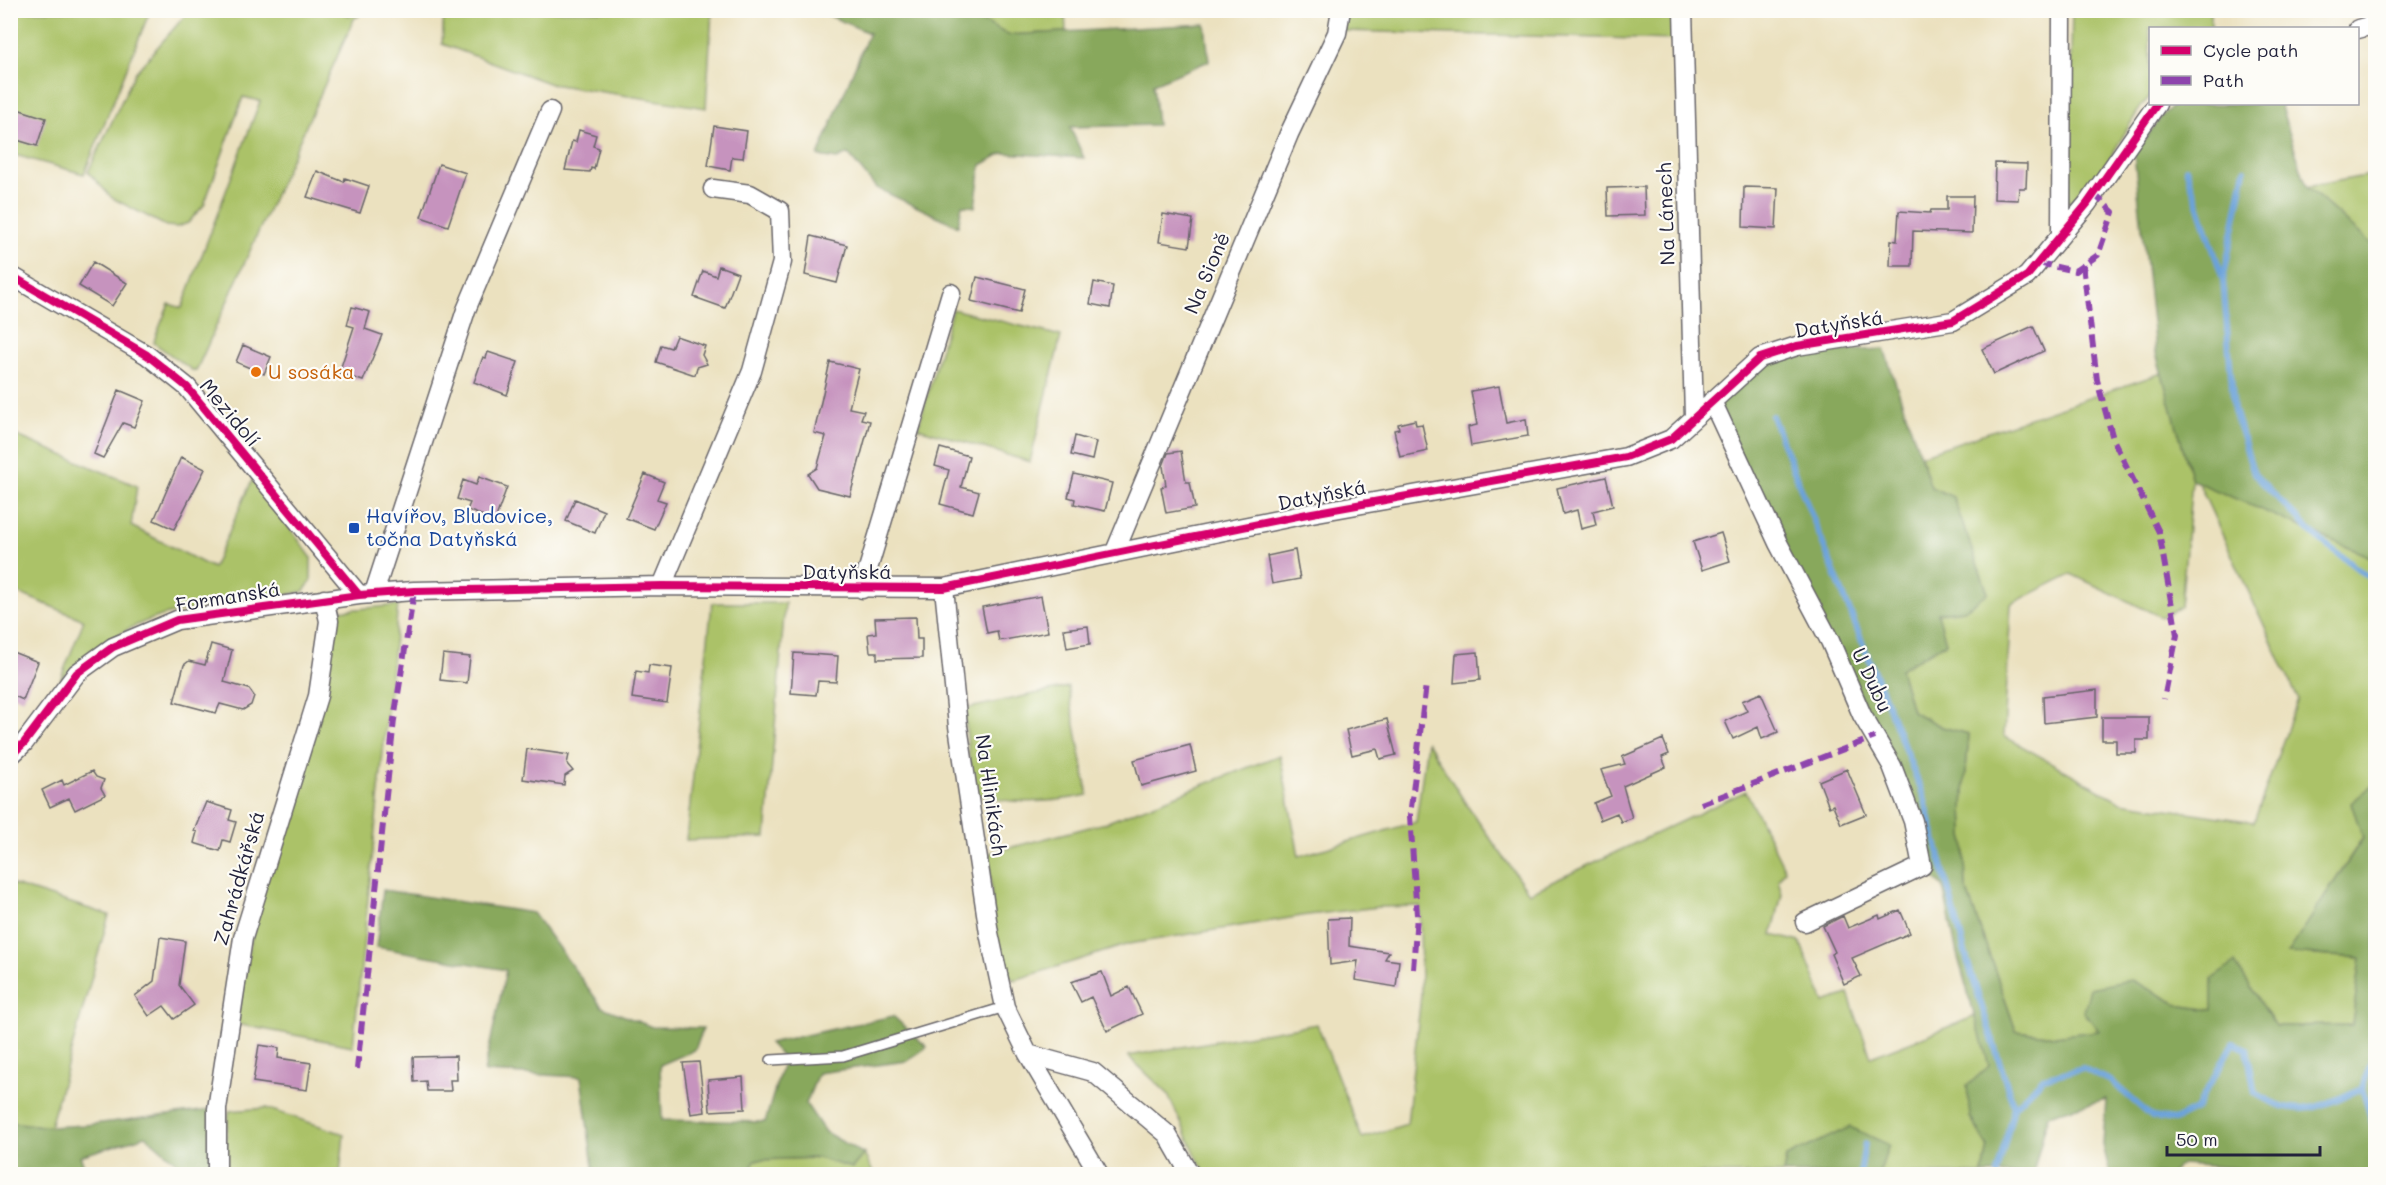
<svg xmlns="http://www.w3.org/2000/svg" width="2386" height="1185" font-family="Mali,sans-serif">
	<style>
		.green { fill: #abc267; stroke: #667251; stroke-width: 1.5 }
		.forest { fill: #88a85c; stroke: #55654c; stroke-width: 1.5 }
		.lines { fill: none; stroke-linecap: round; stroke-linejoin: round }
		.stream { stroke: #6ba2d9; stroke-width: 6 }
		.building { fill: #c693be }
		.service-casing { stroke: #686569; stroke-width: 12 }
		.minor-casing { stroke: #686569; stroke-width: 21 }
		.service { stroke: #fff; stroke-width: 9 }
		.minor { stroke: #fff; stroke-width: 18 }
		.quiet { stroke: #8e44ad; stroke-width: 6; stroke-dasharray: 12 6; stroke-linecap: butt }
		.cycleway-casing { stroke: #fdfcf7; stroke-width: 11 }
		.cycleway { stroke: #d6006c; stroke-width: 8 }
		.food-dot { fill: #e8710a; stroke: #fdfcf7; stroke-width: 2 }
		.transit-dot { fill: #1a4fb4; stroke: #fdfcf7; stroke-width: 2 }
		.labels { text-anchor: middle; stroke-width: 4.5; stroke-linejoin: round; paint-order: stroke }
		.street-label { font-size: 20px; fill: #22223b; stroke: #fdfcf7 }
		.food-label { font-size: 20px; fill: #c56008; stroke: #fdfcf7; text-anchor: start }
		.transit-label { font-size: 20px; fill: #164399; stroke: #fdfcf7; text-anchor: start }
	</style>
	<rect width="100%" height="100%" fill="#fdfcf7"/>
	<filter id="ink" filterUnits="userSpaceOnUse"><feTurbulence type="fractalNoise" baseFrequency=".0167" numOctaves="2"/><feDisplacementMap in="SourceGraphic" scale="12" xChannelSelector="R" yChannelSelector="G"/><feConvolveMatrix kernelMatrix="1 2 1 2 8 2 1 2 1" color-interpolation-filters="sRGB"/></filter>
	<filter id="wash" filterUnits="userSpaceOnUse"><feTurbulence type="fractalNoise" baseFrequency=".008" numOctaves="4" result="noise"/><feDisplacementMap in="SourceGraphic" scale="24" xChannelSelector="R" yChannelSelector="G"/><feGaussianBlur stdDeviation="1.35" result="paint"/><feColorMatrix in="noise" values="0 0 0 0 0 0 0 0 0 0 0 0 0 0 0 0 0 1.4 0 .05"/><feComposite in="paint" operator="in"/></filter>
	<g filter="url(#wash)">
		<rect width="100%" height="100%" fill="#ebe1bf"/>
		<!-- green -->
		<path class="green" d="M336,10L351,16L340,11H361L358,17H355L196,371L192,370L154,343L155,338L169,304L182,308L260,101L243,97L204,205L188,223L177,227L166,226L112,198L88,172L135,73L189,11Z
			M1674,10L1675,40L1343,31L1348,11Z
			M16,11H150L84,174L11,154L10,27Z
			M444,11H712L706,108L551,84L442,44Z
			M966,11H1065L1066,32L1007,35Z
			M2072,11H2211V28H2150V97L2141,106L2091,190L2068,203Z
			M2375,174V247L2307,187Z
			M952,309L1061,336L1030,462L918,428Z
			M2162,373L2192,480L2181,607L2161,617L2071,574L2011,604L2004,736L2121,802L2254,822L2298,699L2198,482L2375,559V818L2289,953L2361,958L2352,1025L2276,1026L2212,1010L2182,1006L2131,980L2100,1031L2055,1036L2016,1031L1966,888L1963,805L1969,734L1942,727L1912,711L1900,669L1946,643L1937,613L1964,610L1921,455Z
			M10,433L137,486L131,526L213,568L253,478L311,557V581L304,591C262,602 219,603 177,612C132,621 91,648 60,680L84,620L11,590Z
			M712,603H785L766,837L686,840Z
			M398,605L353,1046L236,1024L251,940L337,611Z
			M1068,687L1088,795C1050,803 1010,806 973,793L964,709Z
			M1427,742L1468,807L1529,893L1746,791L1785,870L1778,880L1782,894L1772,935L1800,942L1824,1002L1848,994L1871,1057L1976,1016L1989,1066L1970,1117L1988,1146L1983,1174H1879L1888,1145L1786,1157L1783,1174H1205L1167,1093L1128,1056L1317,1024L1362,1138L1407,1124L1421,995L1420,906L1379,907L1308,915L1129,944L1015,980L996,969L989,853L1105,823L1280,755L1299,856L1416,822Z
			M11,884L109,915L50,1127L11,1122Z
			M266,1108L344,1134L340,1174H222L229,1111Z
			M864,1154L874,1174H747L755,1160L818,1158L852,1168Z"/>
		<!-- forest -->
		<path class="forest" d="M818,11H965L1008,35L1205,24L1209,61L1153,84L1157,125L1070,127L1084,158L1003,153L981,165L975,207L962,205L958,226L876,188L848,154L837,159L818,156L869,33Z
			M2175,104H2280L2307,187L2375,247V559L2192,480L2155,350L2134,154L2162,116Z
			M1884,349L1931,487L1953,497L1988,593L1964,610L1938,613L1946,643L1900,669L1912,711L1942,727L1969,734L1963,805L1966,888L2016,1031L2055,1036L2099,1031L2084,1012L2090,988L2131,980L2182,1006L2212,1010V979L2235,963L2276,1026L2352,1025L2361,958L2288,953L2363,838L2351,803L2375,783V1174H2245L2238,1168L2182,1164L2169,1174H2110L2103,1145L2106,1099L2048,1115L2033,1174H1983L1988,1146L1970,1117L1967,1086L1989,1066L1957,954L1943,887L1922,866L1913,821L1712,401L1785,354Z
			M383,890L533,913L602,1007L652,1027L703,1028L695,1050L660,1065L662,1120L765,1122L784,1059L769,1043L893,1016L927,1047L907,1061L818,1073L806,1104L825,1132L864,1154L852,1168L818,1158L755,1160L748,1174H594L581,1077L484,1072L506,970L376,947Z
			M217,1109L209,1170L183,1168L146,1136L80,1156L88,1174H11V1122L50,1127L85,1125Z
			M1850,1127L1889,1145L1879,1174H1783L1786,1157Z"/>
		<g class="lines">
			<!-- stream -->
			<path class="stream" d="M2186,168L2223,279
				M2245,170L2223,280L2234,410L2254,474L2314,535L2376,583
				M1772,416L1924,797L1968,963L2014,1107
				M2362,1088L2376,1049
				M1860,1174L1865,1143
				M1997,1174L2014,1107L2043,1078L2083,1068L2111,1081L2152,1117L2174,1120L2196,1109L2233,1043L2247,1049L2255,1093C2299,1121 2320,1107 2362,1088L2376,1134"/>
		</g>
		<g id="blocks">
			<!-- building -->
			<path class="building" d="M14,108L46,118L37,146L10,138Z
				M714,126L747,131L743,158L732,157L730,170L708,166Z
				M579,130L596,135L593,146L599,148L594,169L591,168L590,172L565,170L572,141L576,142Z
				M1995,163L2027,164L2026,188H2019L2018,200L1994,199Z
				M439,164L466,173L448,226L421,217Z
				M317,171L344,182L345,178L369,186L360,213L307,197Z
				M1644,187L1645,215L1608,216L1607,188Z
				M1744,187L1778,188L1776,229L1743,227Z
				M1947,196H1973L1972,233L1913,231L1912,266H1890L1891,240L1897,241L1899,211L1930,213L1931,210H1947Z
				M1163,214L1193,219L1189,247L1159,242Z
				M811,236L847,245L837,283L805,275Z
				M93,262L127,283L112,306L79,286Z
				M719,266L738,273L725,308L694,297L703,271L716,276Z
				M977,277L1025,289L1019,313L971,301Z
				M1094,282L1113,286L1110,308L1090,304Z
				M352,307L370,312L365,329L382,335L363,381L339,373L354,327L347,325Z
				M2033,326L2044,351L1994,374L1982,349Z
				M676,336L705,346L702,355L707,364L697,367L695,375L656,362L661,345L671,348Z
				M243,345L271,357L264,374L236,362Z
				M488,352L518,362L507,395L474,382L483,357L486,358Z
				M830,362L859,369L849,408L864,411L861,419L870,421L850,496L817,488L808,474L817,468L826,436L814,433Z
				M1499,386L1506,423L1526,419L1528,436L1471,446L1468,427L1477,425L1471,391Z
				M119,390L145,401L134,427L123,423L103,458L94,454Z
				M1415,420L1416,425L1422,424L1428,451L1400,457L1394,430L1399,429L1398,424Z
				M1075,436L1096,442L1092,460L1071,455Z
				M940,448L969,456L961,487L979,492L973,513L940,504L949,470L935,466Z
				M1181,451L1186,482H1190L1195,508L1166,513L1161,487L1166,486L1163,466L1168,453Z
				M181,457L205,469L174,529L154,520Z
				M645,474L664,482L657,499L666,502L654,529L626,518Z
				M1074,474L1112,483L1105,511L1074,504L1075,499L1068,497Z
				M479,477L507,487L495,520L467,510L470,503L457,499L463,480L476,485Z
				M1606,477L1613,506L1593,511L1596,525L1581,529L1577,510L1563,514L1557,488Z
				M575,499L604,511L595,533L566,521Z
				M1721,533L1730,561L1702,570L1693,542Z
				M1295,550L1300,579L1272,584L1267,556Z
				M1041,596L1048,632L999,641L997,631L987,633L982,607Z
				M916,617L917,639H922V658L877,659V652H870L868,634L876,633L875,618Z
				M1088,626L1090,644L1067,648L1064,629Z
				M211,644L232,650L224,682L249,689L254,696L251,705L243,710L220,704L216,713L174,702L184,665L189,661L205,665Z
				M10,651L38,662L23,700L10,694Z
				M1478,652L1480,680L1454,683L1456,654Z
				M794,653L838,656L836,682L818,681L816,695L791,693Z
				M443,654L470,657L467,683L440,680Z
				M649,665L672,668L667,703L632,698L636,671L648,673Z
				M2097,690V717L2044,723L2043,696Z
				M1761,693L1778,732L1762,739L1758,727L1733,739L1725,721L1747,711L1742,701Z
				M2102,717H2149V740H2136V753H2116V740H2102Z
				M1387,719L1396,755L1380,759L1377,749L1352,755L1346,730Z
				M1663,739L1669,754L1662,757L1666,767L1623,786L1632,818L1621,822L1617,813L1600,820L1594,803L1611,796L1601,770L1625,764L1622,757Z
				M1190,745L1196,771L1141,786L1134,760Z
				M527,749L569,755L567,764L573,771L565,776L564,785L523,779Z
				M1847,769L1866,814L1841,824L1833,805L1829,807L1819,781Z
				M92,771L96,777L104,780L101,788L105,795L75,810L69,798L50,807L42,790L62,780L64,785Z
				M206,802L232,810L229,820L236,822L230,842L223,840L220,851L194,843L197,832L194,831Z
				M1900,910L1910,933L1852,958L1861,976L1844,984L1831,954L1835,952L1823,926L1843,916L1848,928L1879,915L1880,919Z
				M1350,918L1349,946L1389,952L1385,959L1399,961L1396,987L1355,980L1358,961L1330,965L1328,919Z
				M160,937L185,941L179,985L194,1005L174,1019L164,1006L149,1016L135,996L154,981Z
				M1102,972L1111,996L1129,987L1142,1014L1107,1031L1091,997L1081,1002L1071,982Z
				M259,1045L279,1048L278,1058L311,1063L307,1090L253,1082Z
				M456,1056L457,1080H450L451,1091H427L426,1081L414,1082L413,1057Z
				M699,1062L705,1112L691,1114L683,1063Z
				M743,1077L745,1109L710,1111L708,1080Z"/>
		</g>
	</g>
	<g filter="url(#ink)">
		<use href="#blocks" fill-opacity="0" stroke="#686569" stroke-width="1.5"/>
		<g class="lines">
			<!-- service casing -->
			<g class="service-casing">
				<path id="service" d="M771,1060L843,1056L1005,1007"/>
			</g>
			<!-- minor casing -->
			<g class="minor-casing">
				<path id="minor" d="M1683,10L1694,417
					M2358,29L2376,24
					M2061,234L2062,10
					M10,275L147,355L187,387L359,595
					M1712,401L1778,543L1830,641L1862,715L1892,766L1913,821L1922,866L1805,922
					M1114,554L1289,134L1337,33L1341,10
					M662,586L752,371L782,262L780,211L750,194L713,189
					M944,588L958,726L989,933L1005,1007L1028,1054L1099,1174
					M862,589L951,293
					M374,593L466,310L550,111
					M10,756L24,743L77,673L113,647L177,620L359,595L414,591L662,586L944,588L1312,513L1626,457L1671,439L1760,358L1797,346L1953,321L2027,276L2087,204L2157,104
					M1028,1054L1093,1072L1167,1134L1190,1174
					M217,1174V1109L243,938L318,696L329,621L324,599"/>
			</g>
			<!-- service -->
			<use href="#service" class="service"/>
			<!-- minor -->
			<use href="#minor" class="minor"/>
			<!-- quiet -->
			<path class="quiet" d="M2038,263L2075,271L2098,255L2113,212L2094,194
				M2083,265L2097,380L2113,439L2159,532L2177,635L2164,699
				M1701,804L1875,737
				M1413,969L1417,915L1410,816L1426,684
				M357,1069L394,720L414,591"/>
			<!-- cycleway casing -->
			<g class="cycleway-casing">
				<path id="cycleway" d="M10,275L147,355L187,387L359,595
					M10,756L24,743L77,673L113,647L177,620L359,595L414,591L662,586L944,588L1312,513L1626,457L1671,439L1760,358L1797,346L1953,321L2027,276L2087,204L2157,104"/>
			</g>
			<!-- cycleway -->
			<use href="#cycleway" class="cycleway"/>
		</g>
	</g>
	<!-- markers -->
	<circle class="food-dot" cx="256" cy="372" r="6"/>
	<rect class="transit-dot" x="348" y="522" width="12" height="12" rx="3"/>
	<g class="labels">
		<!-- street labels -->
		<g class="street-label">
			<text transform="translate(1666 214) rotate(-92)" y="7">Na Lánech</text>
			<text transform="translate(1207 273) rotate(-67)" y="7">Na Sioně</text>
			<text transform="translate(1839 324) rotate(-9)" y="7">Datyňská</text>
			<text transform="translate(230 413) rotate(50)" y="7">Mezidolí</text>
			<text transform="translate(1322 495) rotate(-11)" y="7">Datyňská</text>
			<text x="847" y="579">Datyňská</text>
			<text transform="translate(228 597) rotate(-9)" y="7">Formanská</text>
			<text transform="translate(1872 680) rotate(65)" y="7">U Dubu</text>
			<text transform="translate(991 795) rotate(82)" y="7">Na Hlinikách</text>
			<text transform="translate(239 878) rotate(-74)" y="7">Zahrádkářská</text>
		</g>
		<!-- food labels -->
		<g class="food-label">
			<text x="268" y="379">U sosáka</text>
		</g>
		<!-- transit labels -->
		<g class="transit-label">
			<text x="366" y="523">Havířov, Bludovice,<tspan x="366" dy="23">točna Datyňská</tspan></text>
		</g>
	</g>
	<!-- margin -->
	<rect width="2386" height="1185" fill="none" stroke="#fdfcf7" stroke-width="36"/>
	<!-- legend -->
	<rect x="2149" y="27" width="210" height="78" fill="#fdfcf7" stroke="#a5a5ac" stroke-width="1.5"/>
	<rect x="2161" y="46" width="30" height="9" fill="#d6006c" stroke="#a5a5ac" stroke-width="1.5"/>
	<text x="2203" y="57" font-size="18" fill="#22223b">Cycle path</text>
	<rect x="2161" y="76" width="30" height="9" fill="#8e44ad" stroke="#a5a5ac" stroke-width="1.5"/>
	<text x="2203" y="87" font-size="18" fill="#22223b">Path</text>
	<!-- scale -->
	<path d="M2167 1146v9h153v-9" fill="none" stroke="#22223b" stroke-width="3"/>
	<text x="2176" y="1146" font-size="18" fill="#22223b" stroke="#fdfcf7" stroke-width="4.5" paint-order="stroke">50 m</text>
</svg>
